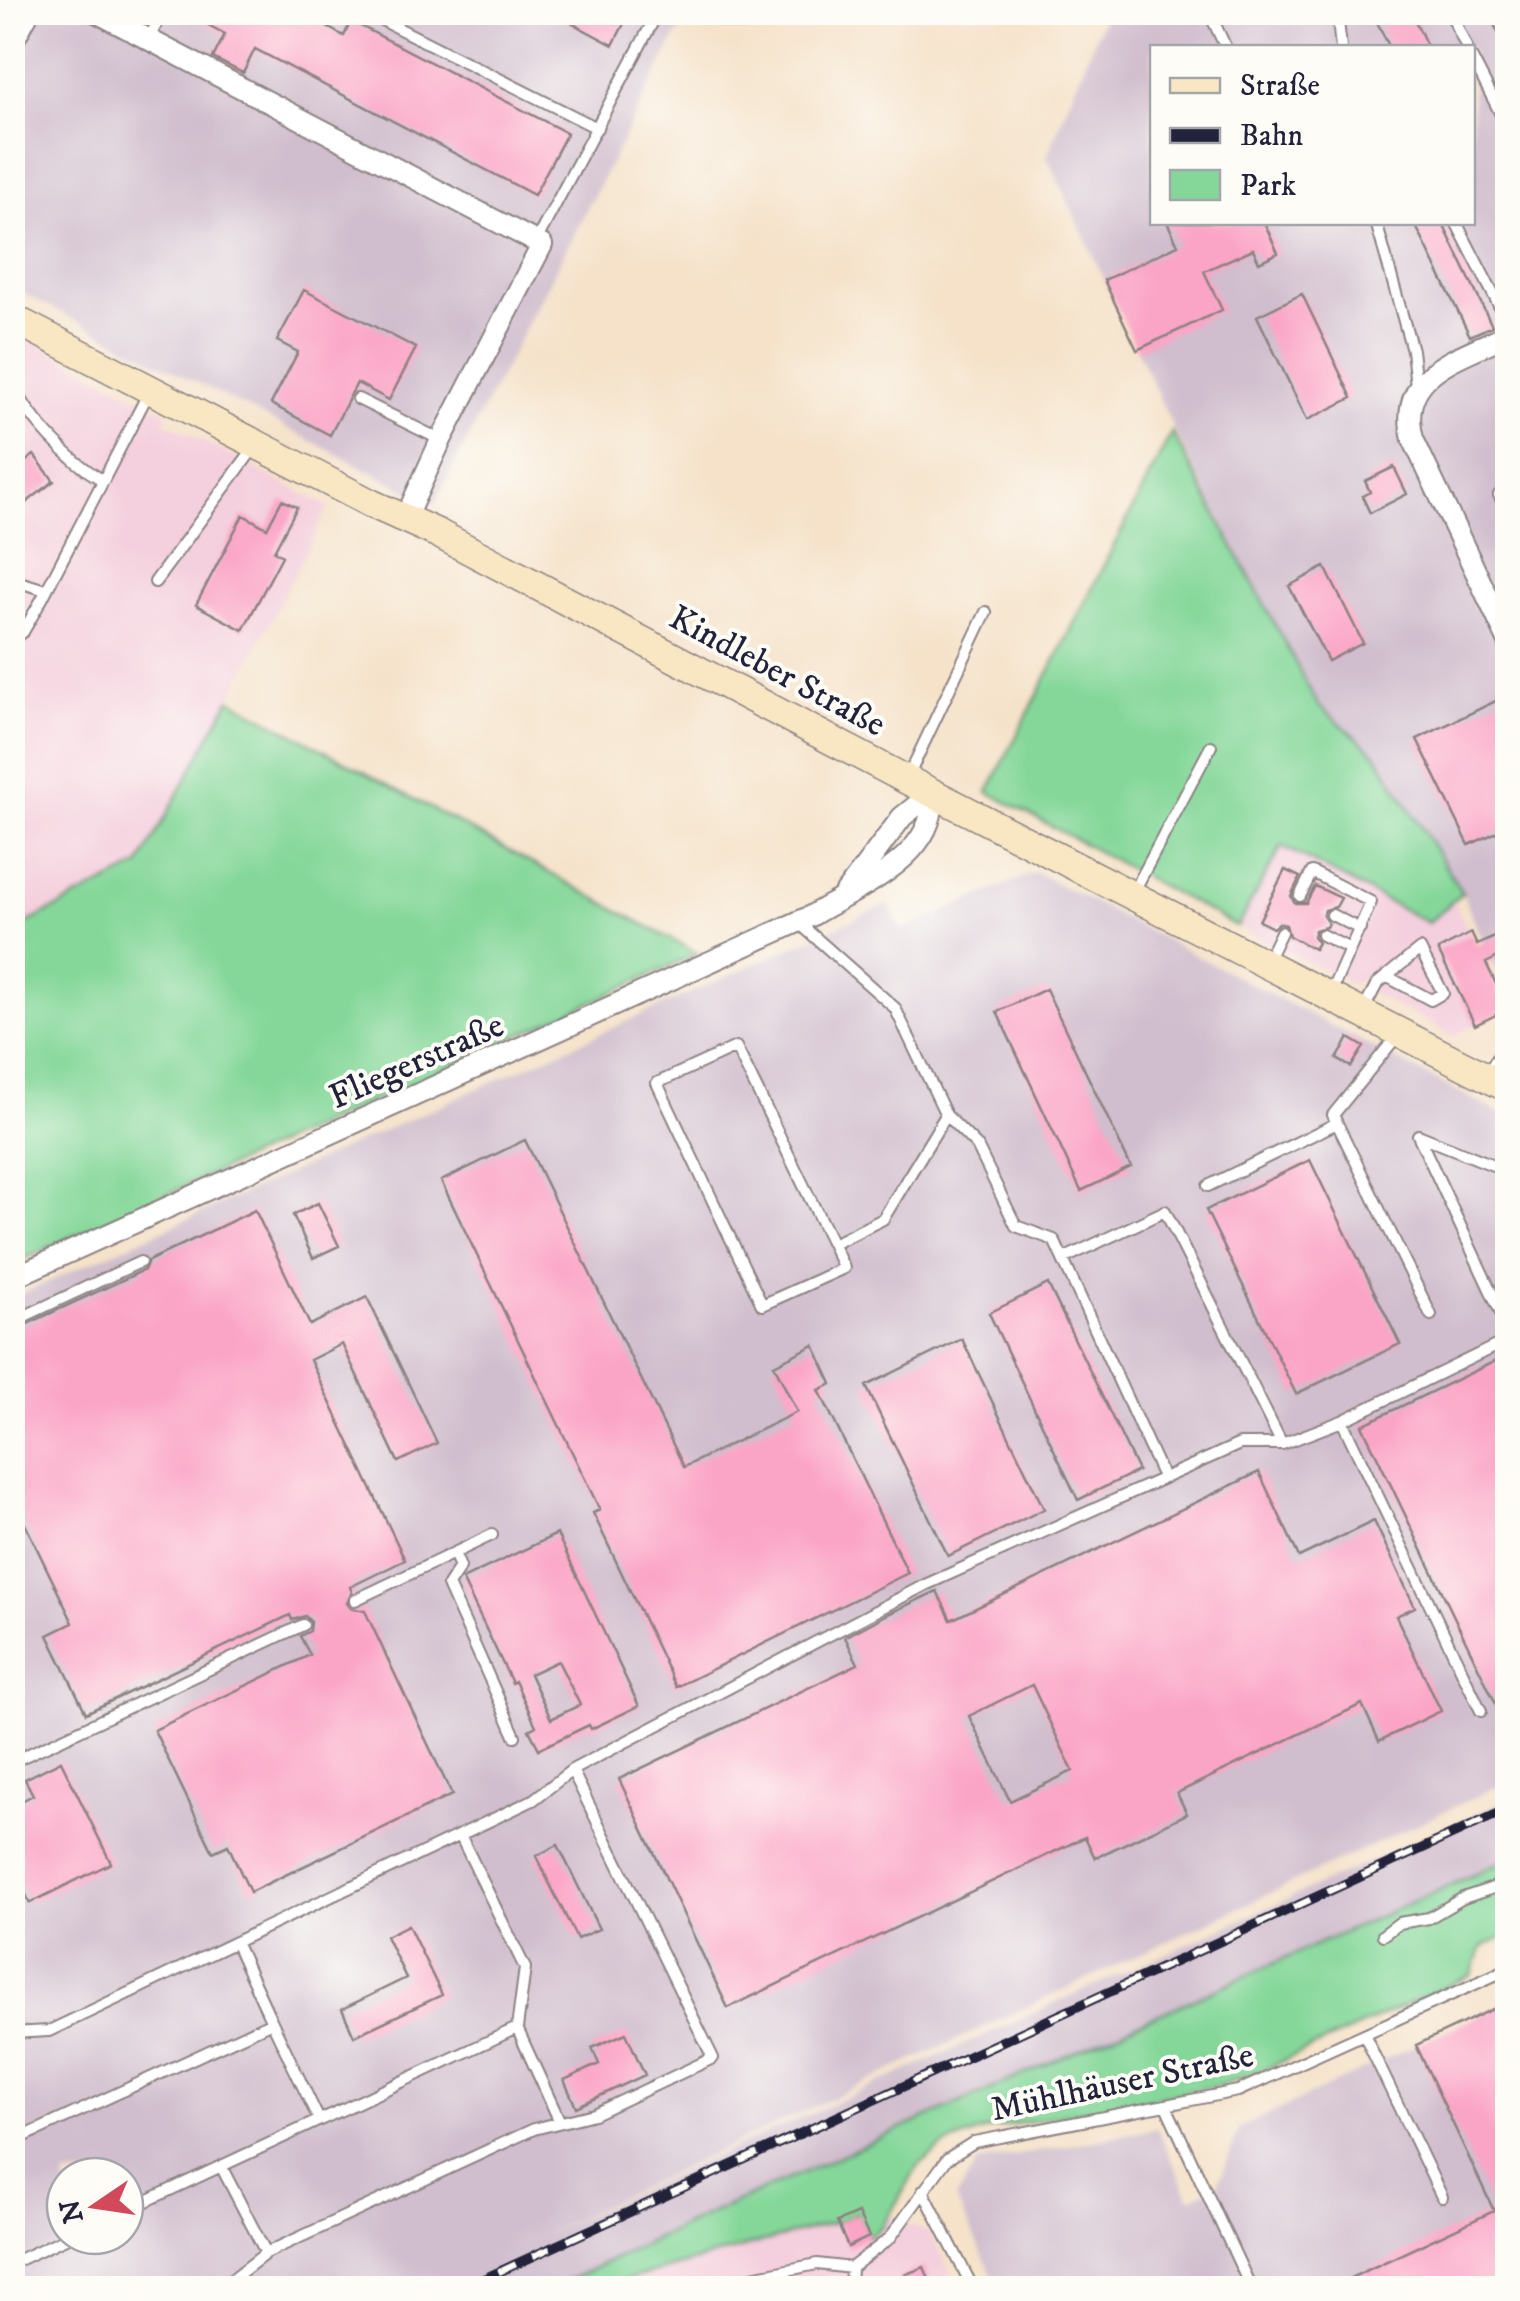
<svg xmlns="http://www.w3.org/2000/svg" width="1520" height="2301" font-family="'IM FELL DW Pica',serif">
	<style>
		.built { fill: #f4cfdd }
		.industrial { fill: #d0bdcd; fill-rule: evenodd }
		.green { fill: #84d799; stroke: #537c6a; stroke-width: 2.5 }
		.building { fill: #fba5c6; fill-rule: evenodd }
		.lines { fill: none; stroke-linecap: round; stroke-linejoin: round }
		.service-casing { stroke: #8c8282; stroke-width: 14 }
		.minor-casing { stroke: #8c8282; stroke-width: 24 }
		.tertiary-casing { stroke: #8c8282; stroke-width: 29 }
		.secondary-casing { stroke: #8c8282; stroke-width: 31 }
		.service { stroke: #fff; stroke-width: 10 }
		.minor { stroke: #fff; stroke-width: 20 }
		.tertiary { stroke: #fff; stroke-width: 25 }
		.secondary { stroke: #f9e7c3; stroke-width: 28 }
		.rail-casing { stroke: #22223b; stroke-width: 10 }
		.rail { stroke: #fdfcf7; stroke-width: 6; stroke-dasharray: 19; stroke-linecap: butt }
		.labels { text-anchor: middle; stroke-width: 8; stroke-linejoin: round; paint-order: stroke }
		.street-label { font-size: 35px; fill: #22223b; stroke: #fdfcf7 }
	</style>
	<rect width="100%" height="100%" fill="#fdfcf7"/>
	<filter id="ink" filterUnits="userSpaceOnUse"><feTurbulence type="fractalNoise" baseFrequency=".01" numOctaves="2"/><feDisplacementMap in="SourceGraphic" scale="20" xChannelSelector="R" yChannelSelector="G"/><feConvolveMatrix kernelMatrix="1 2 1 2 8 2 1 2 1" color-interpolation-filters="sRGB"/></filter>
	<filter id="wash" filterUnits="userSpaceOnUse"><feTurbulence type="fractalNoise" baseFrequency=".0048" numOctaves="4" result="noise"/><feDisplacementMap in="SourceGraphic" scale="40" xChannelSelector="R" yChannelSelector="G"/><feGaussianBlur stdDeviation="2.25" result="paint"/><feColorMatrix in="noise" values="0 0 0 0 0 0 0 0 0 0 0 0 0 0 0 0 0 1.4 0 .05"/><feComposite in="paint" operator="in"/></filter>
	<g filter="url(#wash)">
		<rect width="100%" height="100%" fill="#f5e2c9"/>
		<!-- built -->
		<path class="built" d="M13,331L168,413L164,421L329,507L230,699L139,866L13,930Z
			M1282,846L1427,923L1454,901L1507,1009L1454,1036L1363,989L1361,978L1353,984L1237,927Z
			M870,2211L930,2233L958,2288H596Z"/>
		<!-- industrial -->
		<path class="industrial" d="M12,13H688L434,504L13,288Z
			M1105,13H1507V993L1462,893L1376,754L1318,705L1174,430L1047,156ZM1152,48H1472V222H1152Z
			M1035,872L1507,1117V1782L506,2251L1507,1800V1860L687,2224L552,2288H13L12,1298L888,904L902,930ZM65,2176H125V2236H65Z
			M1507,2002V2288H998L956,2199L977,2163L1157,2128L1190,2198L1217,2186L1240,2128Z"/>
		<!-- green -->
		<path class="green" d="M1172,432L1318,705L1376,754L1462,893L1428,923L1282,846L1237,927L988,792Z
			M230,699L698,954L13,1264V930L139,866Z
			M1507,1860V1936L1482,1947L1472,1975L1261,2071L1221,2085L985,2130L945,2145L919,2165L883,2225L869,2237L857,2213L837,2222L596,2288H552L687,2224Z"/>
		<g id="blocks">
			<!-- building -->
			<path class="building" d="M184,12H299L344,36L351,21L567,133L534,195L255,49L243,73L213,58L225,34Z
				M551,12H630L613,45Z
				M1372,12H1411L1428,48H1390Z
				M1488,12H1508V53Z
				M1167,222H1264L1278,253L1259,262L1253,249L1204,271L1222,310L1137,350L1104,280L1178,245Z
				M1414,222H1442L1492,326L1470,336Z
				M304,290L416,348L389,400L357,383L330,435L271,404L298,352L277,341Z
				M1302,294L1352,398L1307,420L1257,316Z
				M34,455L54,481L12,514V472Z
				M1394,467L1407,494L1370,513L1362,496L1370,492L1365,481Z
				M282,500L297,507L274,551L282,556L243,630L196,605L243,515L267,528Z
				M1325,567L1363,643L1328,661L1289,586Z
				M1508,695V827L1469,845L1417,739Z
				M1285,870L1300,877L1291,896L1295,903H1306L1315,886L1341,898L1336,907L1325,910L1323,916L1328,923L1326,927L1315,930L1313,936L1318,943L1314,949L1289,936L1286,925L1279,923L1273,928L1259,921Z
				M1508,931V952L1486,963L1508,1009L1475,1025L1438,950L1471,933L1477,945Z
				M1046,989L1131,1167L1081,1191L997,1012Z
				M1349,1038L1364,1047L1351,1067L1337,1059Z
				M525,1140L684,1467L797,1412L774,1365L814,1345L832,1384L819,1390L908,1573L676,1687L593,1513L600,1510L441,1181Z
				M1310,1160L1400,1344L1296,1394L1206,1210Z
				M318,1203L339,1246L313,1258L293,1215Z
				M255,1210L310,1325L367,1297L437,1443L398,1462L342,1344L310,1360L405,1560L350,1587L352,1592L347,1603L351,1608L365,1611L452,1795L250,1892L228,1845L213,1852L154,1730L310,1655L300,1636L310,1631L311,1622L305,1616L292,1620L290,1615L86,1713L48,1635L73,1623L12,1497V1331L144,1270L148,1261Z
				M1048,1284L1138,1471L1078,1500L989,1313Z
				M962,1339L1044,1509L948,1556L866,1386Z
				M1508,1355V1729L1362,1425Z
				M1259,1472L1299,1557L1374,1521L1415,1607L1396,1616L1441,1711L1379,1741L1362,1704L1177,1793L1187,1814L1095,1858L1085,1837L728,2008L619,1779L858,1664L845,1637L890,1613L937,1591L951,1620ZM1032,1685L1073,1771L1010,1801L969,1716Z
				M557,1534L639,1706L591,1729L589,1725L539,1749L529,1730L536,1726L515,1681L512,1683L462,1579ZM558,1661L580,1705L551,1719L530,1674Z
				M61,1761L111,1863L30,1903L12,1867V1806L33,1795L25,1779Z
				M558,1845L599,1929L577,1939L536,1856Z
				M408,1925L442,1995L354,2036L342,2009L406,1978L386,1936Z
				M1508,2002V2288H1329L1494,2211L1416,2045Z
				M626,2033L645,2075L576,2107L564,2080L599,2064L592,2048Z
				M858,2213L869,2237L848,2247L837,2222Z
				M924,2267L933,2288H904L899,2277Z"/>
		</g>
	</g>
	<g filter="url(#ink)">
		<use href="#blocks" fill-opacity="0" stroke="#8c8282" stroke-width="2.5"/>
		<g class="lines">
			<!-- service casing -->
			<g class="service-casing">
				<path id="service" d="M366,12L597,128
					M1209,12L1226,48
					M1337,12L1341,48
					M1450,12L1467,48
					M148,40L163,12
					M1472,58L1508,128
					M1376,222L1412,350L1416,386
					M1456,222L1508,323
					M536,241L658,12
					M12,354L24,325
					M12,382C28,418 68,460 102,480
					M358,399L441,440
					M1508,491L1499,495L1508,512
					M12,580L46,590
					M155,582L256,445
					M12,640L23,632L42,599L150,390
					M907,779L986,612
					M1132,895L1211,746
					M1300,896L1312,872L1371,902L1331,992
					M1332,915L1360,929
					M799,923L895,1008L946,1115L977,1146L1016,1226L1054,1240L1163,1477
					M1322,935L1350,949
					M1266,963L1281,932
					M1364,1009L1377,984L1420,949L1443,993L1431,1000L1386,976
					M1397,1036L1333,1115L1431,1315
					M736,1047L844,1268L762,1305L657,1083Z
					M1508,1171L1418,1135L1508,1328
					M1208,1186L1337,1123
					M833,1244L883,1219L946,1115
					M1063,1259L1165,1211L1282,1444
					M12,1322L140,1262
					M1342,1421L1481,1711
					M454,1553L460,1567L448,1585L515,1736
					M355,1600L492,1535
					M12,1762L303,1625
					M460,1835L525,1968L517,2028
					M1383,1935L1399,1923L1429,1918L1463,1898L1508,1883
					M272,2022L319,2120
					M12,2033L49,2031L533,1800L572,1770L925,1585L1240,1444H1282L1342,1421L1508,1340
					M1364,2034L1442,2197
					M1166,2106L1251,2288
					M12,2142L272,2022L235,1942
					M221,2166L266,2253
					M923,2191L973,2288
					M125,2211L517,2028L560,2122
					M12,2263L70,2236
					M221,2288L266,2253L534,2129L594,2114L713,2058L572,1770
					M698,2288L817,2264L851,2268L890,2238L947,2159L974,2142L1238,2091L1508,1969
					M850,2288L851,2268"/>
			</g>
			<!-- minor casing -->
			<g class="minor-casing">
				<path id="minor" d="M96,12L542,245L441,440L405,519
					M12,43L29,12
					M1508,334C1458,359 1396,372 1413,439L1508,640
					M12,1278L811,916C856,888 939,857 932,793L902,817L843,896"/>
			</g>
			<!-- tertiary casing -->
			<g class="tertiary-casing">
				<path id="tertiary" d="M1492,1080L1508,1055"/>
			</g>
			<!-- secondary casing -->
			<g class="secondary-casing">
				<path id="secondary" d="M12,318L372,504L437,533L907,780L1508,1088"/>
			</g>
			<!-- service -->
			<use href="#service" class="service"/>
			<!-- minor -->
			<use href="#minor" class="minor"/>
			<!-- tertiary -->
			<use href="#tertiary" class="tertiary"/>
			<!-- secondary -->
			<use href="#secondary" class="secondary"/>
			<!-- rail casing -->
			<g class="rail-casing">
				<path id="rail" d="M464,2288L1508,1809"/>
			</g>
			<!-- rail -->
			<use href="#rail" class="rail"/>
		</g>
	</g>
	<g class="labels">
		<!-- street labels -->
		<g class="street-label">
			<text transform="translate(778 670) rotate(28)" y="12">Kindleber Straße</text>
			<text transform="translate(416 1060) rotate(-24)" y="12">Fliegerstraße</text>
			<text transform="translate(1122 2081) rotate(-12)" y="12">Mühlhäuser Straße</text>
		</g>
	</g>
	<!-- margin -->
	<rect width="1520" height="2301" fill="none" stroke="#fdfcf7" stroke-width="50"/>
	<!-- legend -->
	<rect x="1150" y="45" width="325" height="180" fill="#fdfcf7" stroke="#a5a5ac" stroke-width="2.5"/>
	<rect x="1170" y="78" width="50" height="15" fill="#f9e7c3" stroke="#a5a5ac" stroke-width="2.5"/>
	<text x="1240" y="95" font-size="30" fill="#22223b">Straße</text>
	<rect x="1170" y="128" width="50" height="15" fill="#22223b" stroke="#a5a5ac" stroke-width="2.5"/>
	<text x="1240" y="145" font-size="30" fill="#22223b">Bahn</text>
	<rect x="1170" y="170" width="50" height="30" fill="#84d799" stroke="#a5a5ac" stroke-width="2.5"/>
	<text x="1240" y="195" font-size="30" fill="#22223b">Park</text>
	<!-- north arrow -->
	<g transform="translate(95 2206) rotate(257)"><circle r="48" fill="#fdfcf7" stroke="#a5a5ac" stroke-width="2.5"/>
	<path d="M0-8L18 38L0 25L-18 38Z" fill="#d1495b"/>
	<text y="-15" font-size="28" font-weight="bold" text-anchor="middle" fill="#22223b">N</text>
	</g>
</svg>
